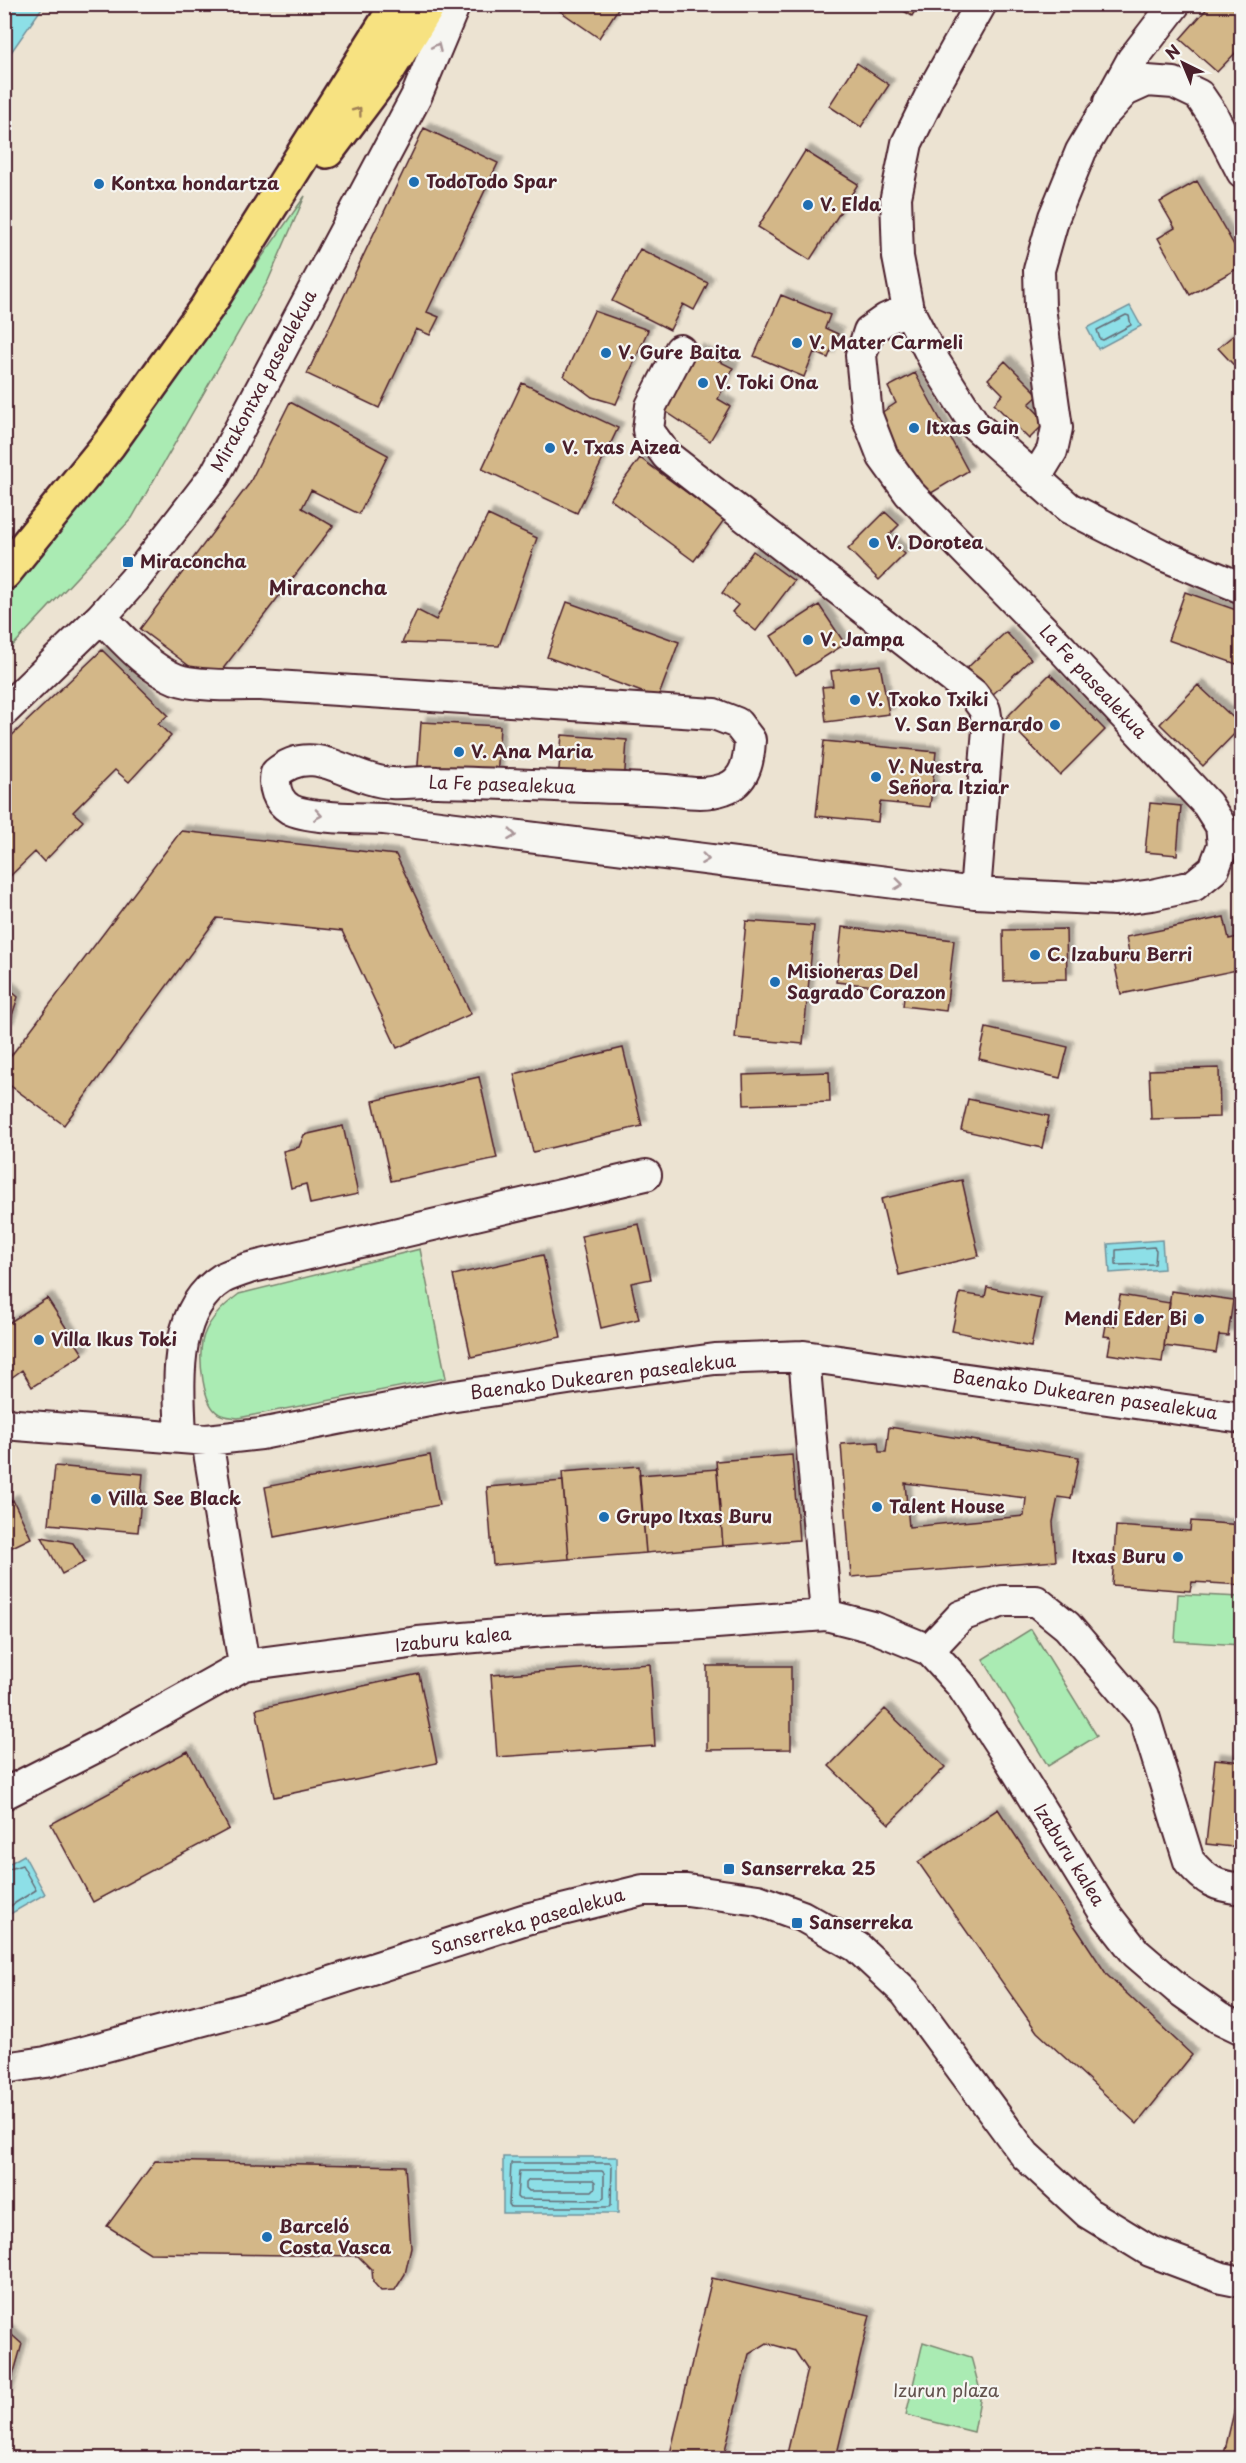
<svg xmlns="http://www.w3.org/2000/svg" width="1246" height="2463" font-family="'Playpen Sans',sans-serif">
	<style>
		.green { fill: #aaebb3; stroke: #7a856f; stroke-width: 1.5 }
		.water { fill: #8ddfe7; stroke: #72929c; stroke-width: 1.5 }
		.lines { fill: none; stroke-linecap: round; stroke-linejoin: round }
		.shore { stroke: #656c76; stroke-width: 1.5 }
		.building { fill: #d3b788; stroke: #4a1f2b; stroke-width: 1.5; fill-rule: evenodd; filter: url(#shadow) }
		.minor-casing { stroke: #4a1f2b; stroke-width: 34 }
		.major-casing { stroke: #4a1f2b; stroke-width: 38 }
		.minor { stroke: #f6f6f2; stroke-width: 30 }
		.major { stroke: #f7e281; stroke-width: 33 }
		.oneway { stroke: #a99598 }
		.oneway2 { stroke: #a08056 }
		.poi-dot { fill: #1f6fb2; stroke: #f6f6f2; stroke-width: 2 }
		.labels { text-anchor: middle; stroke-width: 4.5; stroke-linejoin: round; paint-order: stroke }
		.poi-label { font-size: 18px; font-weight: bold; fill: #4a1f2b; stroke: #f6f6f2; text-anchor: start }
		.street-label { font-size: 18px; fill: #4a1f2b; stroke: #f6f6f2 }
		.park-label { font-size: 18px; fill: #62524d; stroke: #f6f6f2 }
		.neighbourhood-label { font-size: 20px; font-weight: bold; fill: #4a1f2b; stroke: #f6f6f2 }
	</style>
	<defs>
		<filter id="shadow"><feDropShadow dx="5.5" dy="-5.5" stdDeviation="1.5" flood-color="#0004"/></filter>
	</defs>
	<rect width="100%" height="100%" fill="#ece3d2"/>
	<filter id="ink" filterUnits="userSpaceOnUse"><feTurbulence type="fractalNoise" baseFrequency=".0167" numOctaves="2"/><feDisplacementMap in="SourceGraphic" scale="12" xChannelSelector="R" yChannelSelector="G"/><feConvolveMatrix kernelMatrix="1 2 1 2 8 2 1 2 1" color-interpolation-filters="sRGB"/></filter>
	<g filter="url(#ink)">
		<!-- green -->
		<path class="green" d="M305,196L268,281L132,518L5,654V595L144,424Z
			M420,1249L446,1378L238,1418C233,1417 224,1417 219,1414C202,1404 199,1359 202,1342C206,1322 224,1305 239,1294Z
			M1178,1594L1241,1597V1645L1175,1641Z
			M1031,1629L1097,1736L1048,1766L983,1659Z
			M923,2342L971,2357L981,2394L974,2432L906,2415Z"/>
		<!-- water -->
		<path class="water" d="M5,4L44,5L5,61L4,5Z
			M1130,306L1141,326L1098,349L1087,328Z
			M1162,1240L1164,1269L1110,1273L1108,1244Z
			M24,1855L45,1894L5,1917V1866Z
			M503,2157H618V2213H503Z"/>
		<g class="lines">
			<!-- shore -->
			<path class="shore" d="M1126,315L1129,316L1131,325L1103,340L1100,339L1097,330Z
				M1154,1247L1156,1250L1155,1264L1116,1265V1250Z
				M4,1871L22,1865L36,1890L4,1910
				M511,2163H610L612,2166L611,2205L609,2207H511L509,2204Z
				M519,2171H602L604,2173V2198L601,2200L519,2199L517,2197Z
				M529,2180H593L595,2182V2188L592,2191H529L526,2188V2183Z"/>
		</g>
		<!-- building -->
		<path class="building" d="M550,4H621L599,38Z
			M892,4H919L912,16Z
			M1211,4H1242V46L1217,72L1180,39Z
			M857,63L889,85L861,127L829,106Z
			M424,128L498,163L427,312L439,317L430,335L416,329L379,408L307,374Z
			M805,151L858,184L810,260L758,227Z
			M1197,181L1242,259V266L1190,295L1158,238L1175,228L1160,202Z
			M640,249L708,283L694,310L683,304L670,330L612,301Z
			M781,295L830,315L825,328L838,334L828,358L814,352L804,377L754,356Z
			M594,311L648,330L616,404L592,397L564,376Z
			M1242,328V374L1218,348Z
			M697,350L733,368L718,399L730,406L710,441L665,411Z
			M1005,361L1039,395L1029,404L1046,422L1029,439L994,404L1003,394L988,379Z
			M915,373L968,471L923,498L887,442L881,413L896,403L888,387Z
			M522,383L618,428L577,513L482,469Z
			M290,402L388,455L359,514L311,490L302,508L333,526L212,683L140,629L249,484Z
			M640,458L724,520L694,561L610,499Z
			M885,512L899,525L887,537L905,554L879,580L848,549Z
			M488,515L537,538L499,646L402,643L417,610L436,620Z
			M753,551L794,581L756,631L732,612L738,605L722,593Z
			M1185,592L1242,612V666L1168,640Z
			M567,602L679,642L658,698L547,657Z
			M819,605L845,644L796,675L771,636Z
			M1006,632L1031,659L991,696L966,669Z
			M102,650L168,715L158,724L171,736L129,782L115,770L73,812L83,821L44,862L35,852L4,882V743Z
			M880,665L889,714L826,722L822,687L833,686L831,671Z
			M1050,674L1105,730L1060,775L1005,719Z
			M1198,685L1242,726L1203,766L1160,724Z
			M421,722L500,726L497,782L417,778Z
			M562,735L627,740L624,785L558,780Z
			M824,741L936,752L930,807L880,802L878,822L816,816Z
			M1150,803L1181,806L1177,855L1145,852Z
			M181,831L396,855L471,1014L397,1048L342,931L217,918L64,1125L4,1081V1065Z
			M1224,917L1229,939L1242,936V969L1121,994L1114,962L1130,959L1126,937Z
			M746,921L814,926L803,1044L735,1038Z
			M842,927L954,940L946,1011L903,1006L905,989L836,982Z
			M1066,929L1067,979L1004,981L1003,930Z
			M4,985L18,997L8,1028L4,1027Z
			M986,1028L1068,1047L1060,1078L979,1059Z
			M623,1048L642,1126L533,1152L514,1074Z
			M1219,1068L1220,1117L1151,1119L1149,1070Z
			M829,1072L830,1102L744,1105L743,1075Z
			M479,1077L497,1158L391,1181L373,1101Z
			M968,1099L1049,1116L1042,1148L961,1130Z
			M343,1126L358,1194L310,1204L306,1184L291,1188L283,1151L299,1147L304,1135Z
			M962,1180L979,1256L899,1275L881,1199Z
			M639,1224L651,1279L631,1283L639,1319L601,1328L581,1236Z
			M543,1255L561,1337L471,1357L453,1275Z
			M987,1287L1041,1298L1031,1347L952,1331L960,1293L985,1297Z
			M1171,1291L1233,1300L1228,1336L1219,1335L1216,1353L1164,1346Z
			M1120,1295L1170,1303L1162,1362L1108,1354L1111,1337L1104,1336L1106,1325L1115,1326Z
			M47,1298L83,1354L32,1387L22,1370L11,1378L4,1367V1326Z
			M889,1427L1079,1457L1071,1499L1058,1497L1053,1522L1056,1561L851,1577L841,1444L878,1442L879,1452H886ZM905,1483L1026,1498L1024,1516L909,1527Z
			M430,1455L439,1505L274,1537L265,1487Z
			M792,1455L799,1540L723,1546L716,1461Z
			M55,1466L143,1474L138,1532L49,1524Z
			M639,1466L646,1553L569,1559L562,1472Z
			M717,1469L723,1546L646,1553L639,1475Z
			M563,1481L569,1559L493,1565L487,1487Z
			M13,1500L31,1538L4,1551V1505Z
			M1191,1521L1242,1525V1585L1192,1582L1190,1591L1112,1585L1116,1526L1190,1531Z
			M42,1537L73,1543L85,1562L62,1574Z
			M650,1664L655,1746L497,1757L491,1675Z
			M707,1666H791V1749L707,1750Z
			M419,1674L437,1763L274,1797L256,1709Z
			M885,1709L945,1767L889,1824L829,1766Z
			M188,1751L229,1829L93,1902L51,1824Z
			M1215,1759L1242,1762V1848L1206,1844Z
			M998,1809L1107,1975L1192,2055L1137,2124L1037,2032L918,1862Z
			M155,2161L405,2166L411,2248L405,2274L395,2290L381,2291L373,2282L372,2270L358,2256L150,2253L107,2226Z
			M712,2278L870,2315L836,2458H786L807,2369L795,2351L767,2343L749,2354L723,2458H669Z
			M4,2328L22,2344L7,2397H4Z
			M1239,2391L1242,2392V2458H1223Z"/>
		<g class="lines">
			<!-- minor casing -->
			<g class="minor-casing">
				<path id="minor" d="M981,4L935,86L907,143L896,197L898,257L908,309L935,362L975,425L1069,508L1160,554L1242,588
					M1109,102L1132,60L1175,4
					M680,350L651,406L648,430L667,456L973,694L985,710L988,729L975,893
					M1035,479L1052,451L1057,428L1040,308L1039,270L1054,217L1081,151L1101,117L1125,91L1147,81L1174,83L1199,95L1212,114L1242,172
					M101,617C123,639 146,667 176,679C197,687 238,685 260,685L714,714L737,723L750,740C749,759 746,782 724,789C704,796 686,792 666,790C652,789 638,789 625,788C562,787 500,783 437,782C422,781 407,784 391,783C350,781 315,740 276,773C273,787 277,801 290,809C308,819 363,818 384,819L975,893L1115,900L1152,895L1193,886L1214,869L1223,845L1221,826L1207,804L1063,650L909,493L883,457L867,416L861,355L869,331L886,319L908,309
					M4,711L101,617L134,580L215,475L416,97L455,4
					M804,1356L826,1615
					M4,1424L207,1440L261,1434L449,1397L588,1376L715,1359L804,1356L1242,1418
					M181,1437C179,1385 171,1310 223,1278C231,1274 241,1271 249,1268L646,1175
					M207,1440L244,1665
					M929,1650L961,1616L1003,1601H1036L1067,1626L1144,1716L1189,1861C1206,1881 1215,1886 1242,1889
					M4,1794L108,1741L244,1665L418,1642L545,1631L689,1625L826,1615L873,1627L929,1650L961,1685L1012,1763L1104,1912L1136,1953L1178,1989L1219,2018L1242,2029
					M4,2068L46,2062L260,2005L526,1919L643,1890H687L758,1900L802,1916L857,1947L905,1992L1025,2155L1088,2213L1150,2251L1222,2278L1242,2282"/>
			</g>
			<!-- major casing -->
			<g class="major-casing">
				<path id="major" d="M327,151L388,70L429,4
					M4,573L109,444L207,307L398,4"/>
			</g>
			<!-- minor -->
			<use href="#minor" class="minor"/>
			<!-- major -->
			<use href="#major" class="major"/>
		</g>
		<!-- one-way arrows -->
		<defs><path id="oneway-chevron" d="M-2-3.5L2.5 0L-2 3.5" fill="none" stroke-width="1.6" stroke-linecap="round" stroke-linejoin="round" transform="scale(1.5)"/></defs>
		<g class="oneway">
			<use href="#oneway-chevron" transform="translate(437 47) rotate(-66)"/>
			<use href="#oneway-chevron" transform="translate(318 815) rotate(9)"/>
			<use href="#oneway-chevron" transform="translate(512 835) rotate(7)"/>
			<use href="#oneway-chevron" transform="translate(705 859) rotate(7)"/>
			<use href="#oneway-chevron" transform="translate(899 884) rotate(7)"/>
		</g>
		<use class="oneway2" href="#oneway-chevron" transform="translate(358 111) rotate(-53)"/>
	</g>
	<!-- markers -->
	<g class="poi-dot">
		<circle cx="414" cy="182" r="6"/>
		<circle cx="99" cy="184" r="6"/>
		<circle cx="808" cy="205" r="6"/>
		<circle cx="797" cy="343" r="6"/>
		<circle cx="606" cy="353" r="6"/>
		<circle cx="703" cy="383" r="6"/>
		<circle cx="914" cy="428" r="6"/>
		<circle cx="550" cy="448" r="6"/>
		<circle cx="874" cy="543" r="6"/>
		<rect x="122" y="556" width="12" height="12" rx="3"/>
		<circle cx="808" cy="640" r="6"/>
		<circle cx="855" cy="700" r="6"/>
		<circle cx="1055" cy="725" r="6"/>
		<circle cx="459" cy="752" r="6"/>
		<circle cx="876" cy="777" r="6"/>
		<circle cx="1035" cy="955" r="6"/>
		<circle cx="775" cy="982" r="6"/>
		<circle cx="1199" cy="1319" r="6"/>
		<circle cx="39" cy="1340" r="6"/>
		<circle cx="96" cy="1499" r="6"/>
		<circle cx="877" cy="1507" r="6"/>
		<circle cx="604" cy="1517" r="6"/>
		<circle cx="1178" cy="1557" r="6"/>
		<rect x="723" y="1863" width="12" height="12" rx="3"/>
		<rect x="791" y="1917" width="12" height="12" rx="3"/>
		<circle cx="267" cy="2237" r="6"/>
	</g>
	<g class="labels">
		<!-- poi labels -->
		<g class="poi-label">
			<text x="426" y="188">TodoTodo Spar</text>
			<text x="111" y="190">Kontxa hondartza</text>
			<text x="820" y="211">V. Elda</text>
			<text x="809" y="349">V. Mater Carmeli</text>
			<text x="618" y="359">V. Gure Baita</text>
			<text x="715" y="389">V. Toki Ona</text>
			<text x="926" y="434">Itxas Gain</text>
			<text x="562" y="454">V. Txas Aizea</text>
			<text x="886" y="549">V. Dorotea</text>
			<text x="140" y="568">Miraconcha</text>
			<text x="820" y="646">V. Jampa</text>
			<text x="867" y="706">V. Txoko Txiki</text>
			<text x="1043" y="731" text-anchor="end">V. San Bernardo</text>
			<text x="471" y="758">V. Ana Maria</text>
			<text x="888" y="773">V. Nuestra<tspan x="888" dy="21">Señora Itziar</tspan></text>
			<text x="1047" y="961">C. Izaburu Berri</text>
			<text x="787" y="978">Misioneras Del<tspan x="787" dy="21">Sagrado Corazon</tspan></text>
			<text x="1187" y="1325" text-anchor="end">Mendi Eder Bi</text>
			<text x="51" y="1346">Villa Ikus Toki</text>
			<text x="108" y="1505">Villa See Black</text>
			<text x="889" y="1513">Talent House</text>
			<text x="616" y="1523">Grupo Itxas Buru</text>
			<text x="1166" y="1563" text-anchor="end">Itxas Buru</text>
			<text x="741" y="1875">Sanserreka 25</text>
			<text x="809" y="1929">Sanserreka</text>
			<text x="279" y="2233">Barceló<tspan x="279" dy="21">Costa Vasca</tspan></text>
		</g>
		<!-- street labels -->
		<g class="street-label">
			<text transform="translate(264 381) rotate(-62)" y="6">Mirakontxa pasealekua</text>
			<text transform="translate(1093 682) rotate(47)" y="6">La Fe pasealekua</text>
			<text transform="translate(502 785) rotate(2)" y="6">La Fe pasealekua</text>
			<text transform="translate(603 1377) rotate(-7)" y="6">Baenako Dukearen pasealekua</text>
			<text transform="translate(1085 1395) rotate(8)" y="6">Baenako Dukearen pasealekua</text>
			<text transform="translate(453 1640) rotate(-6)" y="6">Izaburu kalea</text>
			<text transform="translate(1069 1855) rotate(58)" y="6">Izaburu kalea</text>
			<text transform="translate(528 1922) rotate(-16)" y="6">Sanserreka pasealekua</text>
		</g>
		<!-- park labels -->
		<g class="park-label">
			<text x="946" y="2397">Izurun plaza</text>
		</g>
		<!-- neighbourhood labels -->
		<g class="neighbourhood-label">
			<text x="328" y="595">Miraconcha</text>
		</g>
	</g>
	<!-- margin -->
	<rect width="1246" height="2463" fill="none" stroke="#f6f6f2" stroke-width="24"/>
	<rect x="12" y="12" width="1222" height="2439" fill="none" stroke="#4a1f2b" stroke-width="2" filter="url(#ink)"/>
	<!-- north arrow -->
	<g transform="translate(1183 63) rotate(317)" stroke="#f6f6f2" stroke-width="4.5" paint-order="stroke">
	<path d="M0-4.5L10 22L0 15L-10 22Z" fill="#4a1f2b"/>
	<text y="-9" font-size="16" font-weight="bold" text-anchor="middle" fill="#4a1f2b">N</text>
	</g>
</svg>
